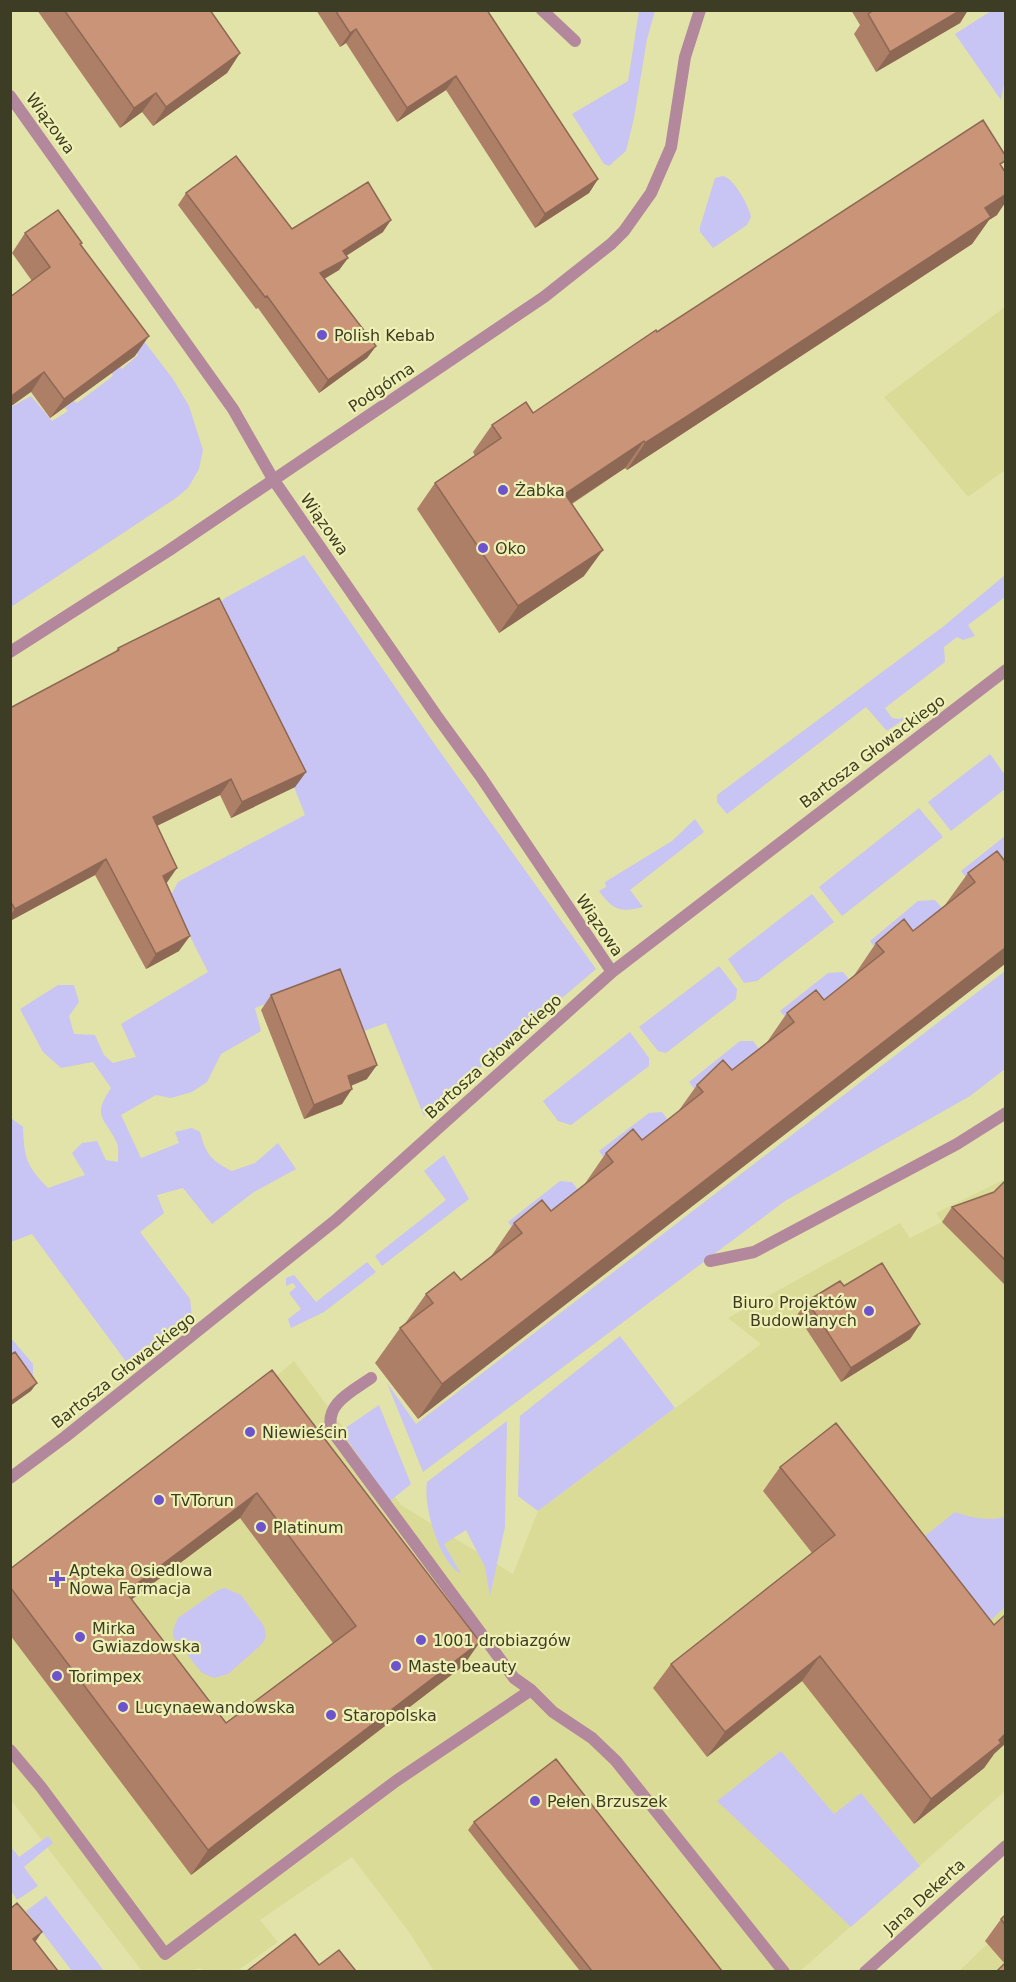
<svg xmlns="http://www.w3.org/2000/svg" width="1016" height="1982" font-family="'DejaVu Sans',sans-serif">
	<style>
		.built { fill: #dbdb98 }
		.green { fill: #c8c4f3 }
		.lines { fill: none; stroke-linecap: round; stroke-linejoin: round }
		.minor { stroke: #b3879c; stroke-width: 12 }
		.tertiary { stroke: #b3879c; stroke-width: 12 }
		.wall { fill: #ad7f67; fill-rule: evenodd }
		.shaded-wall { fill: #8d6854 }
		.building { fill: #c99478; stroke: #8d6854; stroke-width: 1.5; fill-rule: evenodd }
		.poi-dot { fill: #6d54ce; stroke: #eff0b5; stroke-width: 2 }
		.labels { text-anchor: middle; stroke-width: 4.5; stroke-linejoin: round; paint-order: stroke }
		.street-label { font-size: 16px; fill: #3d3d25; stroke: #eff0b5 }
		.poi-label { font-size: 16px; fill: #3d3d25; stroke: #eff0b5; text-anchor: start }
	</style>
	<rect width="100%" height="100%" fill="#e2e3a8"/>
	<!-- built -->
	<path class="built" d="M1005,307V470L968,497L884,397Z
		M1005,1179V1791L800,1971H434L409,1932L352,1857L260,1920L278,1942L237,1971H206L199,1968L193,1971H142L11,1800V1579L254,1395L294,1361L401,1505L513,1574L538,1511L761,1344L728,1318L900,1223L910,1238L942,1222L936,1213Z
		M1005,1928V1971L958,1972L983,1948Z"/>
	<!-- green -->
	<path class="green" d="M639,11H655L647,39L634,118L626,151L609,166L604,164L572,114L628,81Z
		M991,11H1005V78L1001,100L955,34Z
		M723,176C734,178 749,206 751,217L747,225L713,248L700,232V227L715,178Z
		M87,284L101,285L173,379L189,406L203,450L199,469L188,488L176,498L11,607V407L31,396L52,421L68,411L65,408L74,401L77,403L113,376L111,372L119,366L122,369L138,355Z
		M304,555L433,742L596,969L424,1116L386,1023L353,1035L333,978L255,1008L261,1031L221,1054L207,1082L192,1092L171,1098L156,1095L121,1115L141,1158L179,1143L175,1132L192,1128L200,1132C206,1155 212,1161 232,1171L255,1163L278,1143L296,1169L254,1192L212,1224L183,1188L157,1195L164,1213L140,1232L190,1299L192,1316L164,1346L142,1364L127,1363L32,1234L11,1242V1118L23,1127C24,1159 27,1166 48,1188L85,1175L72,1153L82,1143L97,1141L106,1160L118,1162C118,1156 119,1149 117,1143C105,1117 91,1118 111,1088L93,1062L61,1068L43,1052L20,1009L58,985H74L79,1002L69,1016L74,1034L95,1035L104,1055L113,1063L136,1057L121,1024L208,972L170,897L178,882L305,815L291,779L208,614L225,598Z
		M1005,575V597L968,625L975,636L963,640L957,637L944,647L945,662L885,708L892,718L900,719L905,716L906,718L888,730H886L866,707L727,814L717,802V795L944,626Z
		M990,754L1005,775V789L951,831L928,802Z
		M919,808L943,837L842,916L819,887Z
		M695,819L704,832L630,890L643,907C620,913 613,910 599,891L606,887L605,882L672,841Z
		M1005,836V875L980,895L961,871Z
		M812,894L834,922L757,981L744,983L728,959Z
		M935,900L950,917L879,954L870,941L918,901Z
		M719,966L737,989L736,999L666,1053L658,1051L639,1027Z
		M1005,971V1069L970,1096L785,1201L423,1472L387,1383L416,1424Z
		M843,972L857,989L791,1023L780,1011L828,973Z
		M630,1032L649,1058V1066L571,1125L558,1121L543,1101Z
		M740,1041H753L767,1059L707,1105L689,1082Z
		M662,1112L675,1130L617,1175L599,1151L649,1113Z
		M444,1155L469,1199L382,1266L375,1256L446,1200L424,1171Z
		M560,1181L572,1182L585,1199L518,1235L508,1222Z
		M367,1262L376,1272L324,1312L291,1328L288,1319L301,1309L289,1293L296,1287L293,1283L286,1286V1278L294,1275L316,1302Z
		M620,1336L675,1408L538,1511L518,1496L520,1416Z
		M10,1337L33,1364V1384L10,1403Z
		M379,1405L411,1484L390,1501L341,1431Z
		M507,1421L505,1527L490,1596L485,1567L466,1530L444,1544L461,1574C439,1562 423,1506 427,1482Z
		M955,1512C972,1518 987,1521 1005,1517V1607L979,1631L911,1547Z
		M225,1588L241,1595L264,1626L266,1637L261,1645L228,1674L214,1678L202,1673L173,1637V1630L178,1618L218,1590Z
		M781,1751L834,1814L861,1793L920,1866L851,1927L717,1801Z
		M48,1836L53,1843L24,1867L38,1886L17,1900L11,1891V1847L19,1857Z
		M46,1896L104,1971H72L26,1911Z"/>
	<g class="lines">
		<!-- minor -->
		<path class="minor" d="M542,10L575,41
			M10,96L233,409L273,479L436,715L481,777L612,972
			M710,1261L754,1252L957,1144L1006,1113
			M371,1378C353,1391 323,1404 332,1431L514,1678L531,1690L553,1712L592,1738L616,1761L784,1972
			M10,1478L65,1437L336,1220L612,972L1006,670
			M10,1750L41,1787L165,1954L396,1781L531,1690
			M865,1972L1006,1846"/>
		<!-- tertiary -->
		<path class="tertiary" d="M10,652L168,551L544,297L611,244L624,231L651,193L671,147L685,57L700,10"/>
	</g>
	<!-- wall -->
	<path class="wall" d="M37,10H210L240,53L227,73L153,126L142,112L120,128Z
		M316,10H487L598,179L589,193L535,228L446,90L397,122L346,43L340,47Z
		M851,10H968L960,23L876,72L854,34L860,25Z
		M1002,167L997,215L989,220L972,244L667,444L627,470L625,468L572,504L584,576L499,633L417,509L435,483L475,456L473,452L492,425L533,413L657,332Z
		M186,193L292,229L383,232L346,256L348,258L339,270L324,279L376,346L367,358L319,393L258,308L256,309L178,205Z
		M25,233L81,244L135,356L50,418L31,392L32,281L12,253Z
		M118,648L306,772L295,787L231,818L220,795L157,826L166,883L179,951L146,969L95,875L10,921V708L115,652Z
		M1004,860L418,1419L375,1363L400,1328L404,1325L426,1294L461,1280L490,1258L514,1223L551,1211L584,1185L606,1153L642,1140L677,1113L697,1085L732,1070L765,1045L787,1013L824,1000L853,977L876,943L913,931L945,905L968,873Z
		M271,995L367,1079L351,1086L342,1104L304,1119L261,1010Z
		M1005,1181V1285L942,1222L952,1207L994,1192Z
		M844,1286L920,1324L910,1339L841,1382L797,1315L807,1301Z
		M272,1370L463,1666L191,1875L10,1635V1569ZM240,1518L333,1643L226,1723L131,1600Z
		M836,1423L994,1754L984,1768L914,1824L802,1681L707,1757L653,1688L671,1664L812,1553L763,1491L780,1467Z
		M474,1822L722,1971H580L468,1830Z
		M1005,1915V1971V1964L985,1941L1001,1919Z"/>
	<!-- shaded-wall -->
	<path class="shaded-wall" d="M961,10H968L960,23L876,72L890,52Z
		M356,29L346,43L340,47L350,33Z
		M240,53L227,73L153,126L166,107Z
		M456,76L446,90L397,122L407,108Z
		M156,93L142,112L120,128L134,108Z
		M598,179L589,193L535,228L545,214Z
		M1005,195V203L997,215L989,220L972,244L627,470L645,443Z
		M391,220L383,232L335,263L343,251Z
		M348,258L339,270L312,286L320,273Z
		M149,336L135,356L50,418L64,399Z
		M376,346L367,358L319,393L328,380Z
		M44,372L31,392L10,407V397Z
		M644,441L625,468L546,520L565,494Z
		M603,550L584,576L499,633L518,606Z
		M306,772L295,787L231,818L242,802Z
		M231,779L220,795L142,833L153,817Z
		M106,859L95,875L10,921V916L15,909Z
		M177,868L166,884L163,876Z
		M190,936L179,951L146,969L156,954Z
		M1005,948V964L418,1419L442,1384Z
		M377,1065L367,1079L337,1091L348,1076Z
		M352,1089L342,1104L304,1119L314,1105Z
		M920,1324L910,1339L841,1382L851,1368Z
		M37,1383L31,1391L10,1406V1402Z
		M257,1493L240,1518L108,1617L126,1592Z
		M480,1642L463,1666L191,1875L208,1850Z
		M820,1656L802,1681L707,1757L725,1732Z
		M1005,1734V1744L994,1754L984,1768L914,1824L931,1799Z
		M42,1932L25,1957L33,1939Z"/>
	<!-- building -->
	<path class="building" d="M64,10H210L240,53L166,107L156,93L134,108Z
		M335,10H487L598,179L545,214L456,76L407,108L356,29L350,33Z
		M874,10H961L890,52L868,14Z
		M983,120L1005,155V161L1000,164L1005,172V195L985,208L991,217L686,417L645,443L644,441L565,494L603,550L518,606L435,483L501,438L492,425L526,402L533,413L656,330L657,332Z
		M236,156L292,229L368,182L391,220L343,251L348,258L320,273L376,346L328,380L267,296L265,297L186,193Z
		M58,210L82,243L80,244L149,336L64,399L44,372L10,397V297L50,267L25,233Z
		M219,598L306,772L242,802L231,779L153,817L177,868L163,876L190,936L156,954L106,859L15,909L10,901V708L119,650L118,648Z
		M997,851L1004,860L1005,859V948L442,1384L400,1328L433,1303L426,1294L454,1272L461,1280L522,1233L514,1223L542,1200L551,1211L613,1162L606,1153L633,1129L642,1140L703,1092L697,1085L723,1060L732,1070L794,1022L787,1013L816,990L824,1000L884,952L876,943L904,919L913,931L975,882L968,873Z
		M340,969L377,1065L348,1076L352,1089L314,1105L271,995Z
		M1005,1181V1260L952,1207L994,1192Z
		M882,1263L920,1324L851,1368L807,1301L840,1281L844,1286Z
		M15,1352L37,1383L10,1402V1355Z
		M272,1370L480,1642L208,1850L10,1587V1569ZM257,1493L356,1626L226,1723L126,1592Z
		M836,1423L994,1625L1005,1615V1734L999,1740L1001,1743L931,1799L820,1656L725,1732L671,1664L835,1535L780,1467Z
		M556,1759L722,1971H592L474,1822Z
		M17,1903L42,1932L33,1939L58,1971H10V1909Z
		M1005,1915V1925L1001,1919Z
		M295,1934L319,1965L339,1950L356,1971H247Z
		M1005,1963V1971H997Z"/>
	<!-- markers -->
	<g class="poi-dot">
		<circle cx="322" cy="335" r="6"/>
		<circle cx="503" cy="490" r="6"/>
		<circle cx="483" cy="548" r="6"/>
		<circle cx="869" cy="1311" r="6"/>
		<circle cx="250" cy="1432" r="6"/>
		<circle cx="159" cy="1500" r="6"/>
		<circle cx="261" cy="1527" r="6"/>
		<path d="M54 1570h6v6h6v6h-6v6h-6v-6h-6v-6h6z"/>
		<circle cx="80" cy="1637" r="6"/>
		<circle cx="421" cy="1640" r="6"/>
		<circle cx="396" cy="1666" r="6"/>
		<circle cx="57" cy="1676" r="6"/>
		<circle cx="123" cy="1707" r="6"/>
		<circle cx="331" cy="1715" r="6"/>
		<circle cx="535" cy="1801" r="6"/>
	</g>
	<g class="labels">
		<!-- street labels -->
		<g class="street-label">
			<text transform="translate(51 123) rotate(54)" y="6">Wiązowa</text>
			<text transform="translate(381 387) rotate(-34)" y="6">Podgórna</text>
			<text transform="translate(325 524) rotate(55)" y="6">Wiązowa</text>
			<text transform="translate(872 751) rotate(-37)" y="6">Bartosza Głowackiego</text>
			<text transform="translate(600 925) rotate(56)" y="6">Wiązowa</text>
			<text transform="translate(493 1056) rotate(-42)" y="6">Bartosza Głowackiego</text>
			<text transform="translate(123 1370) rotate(-38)" y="6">Bartosza Głowackiego</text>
			<text transform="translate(924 1896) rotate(-42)" y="6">Jana Dekerta</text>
		</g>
		<!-- poi labels -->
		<g class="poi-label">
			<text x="334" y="341">Polish Kebab</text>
			<text x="515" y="496">Żabka</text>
			<text x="495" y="554">Oko</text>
			<text x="857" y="1308" text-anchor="end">Biuro Projektów<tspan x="857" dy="18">Budowlanych</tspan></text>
			<text x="262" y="1438">Niewieścin</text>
			<text x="171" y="1506">TvTorun</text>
			<text x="273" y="1533">Platinum</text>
			<text x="69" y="1576">Apteka Osiedlowa<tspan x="69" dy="18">Nowa Farmacja</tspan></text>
			<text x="92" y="1634">Mirka<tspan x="92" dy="18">Gwiazdowska</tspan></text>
			<text x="433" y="1646">1001 drobiazgów</text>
			<text x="408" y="1672">Maste beauty</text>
			<text x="69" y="1682">Torimpex</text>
			<text x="135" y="1713">Lucynaewandowska</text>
			<text x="343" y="1721">Staropolska</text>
			<text x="547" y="1807">Pełen Brzuszek</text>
		</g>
	</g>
	<!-- border -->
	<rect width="1016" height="1982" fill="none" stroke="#3d3d25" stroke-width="24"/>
</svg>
